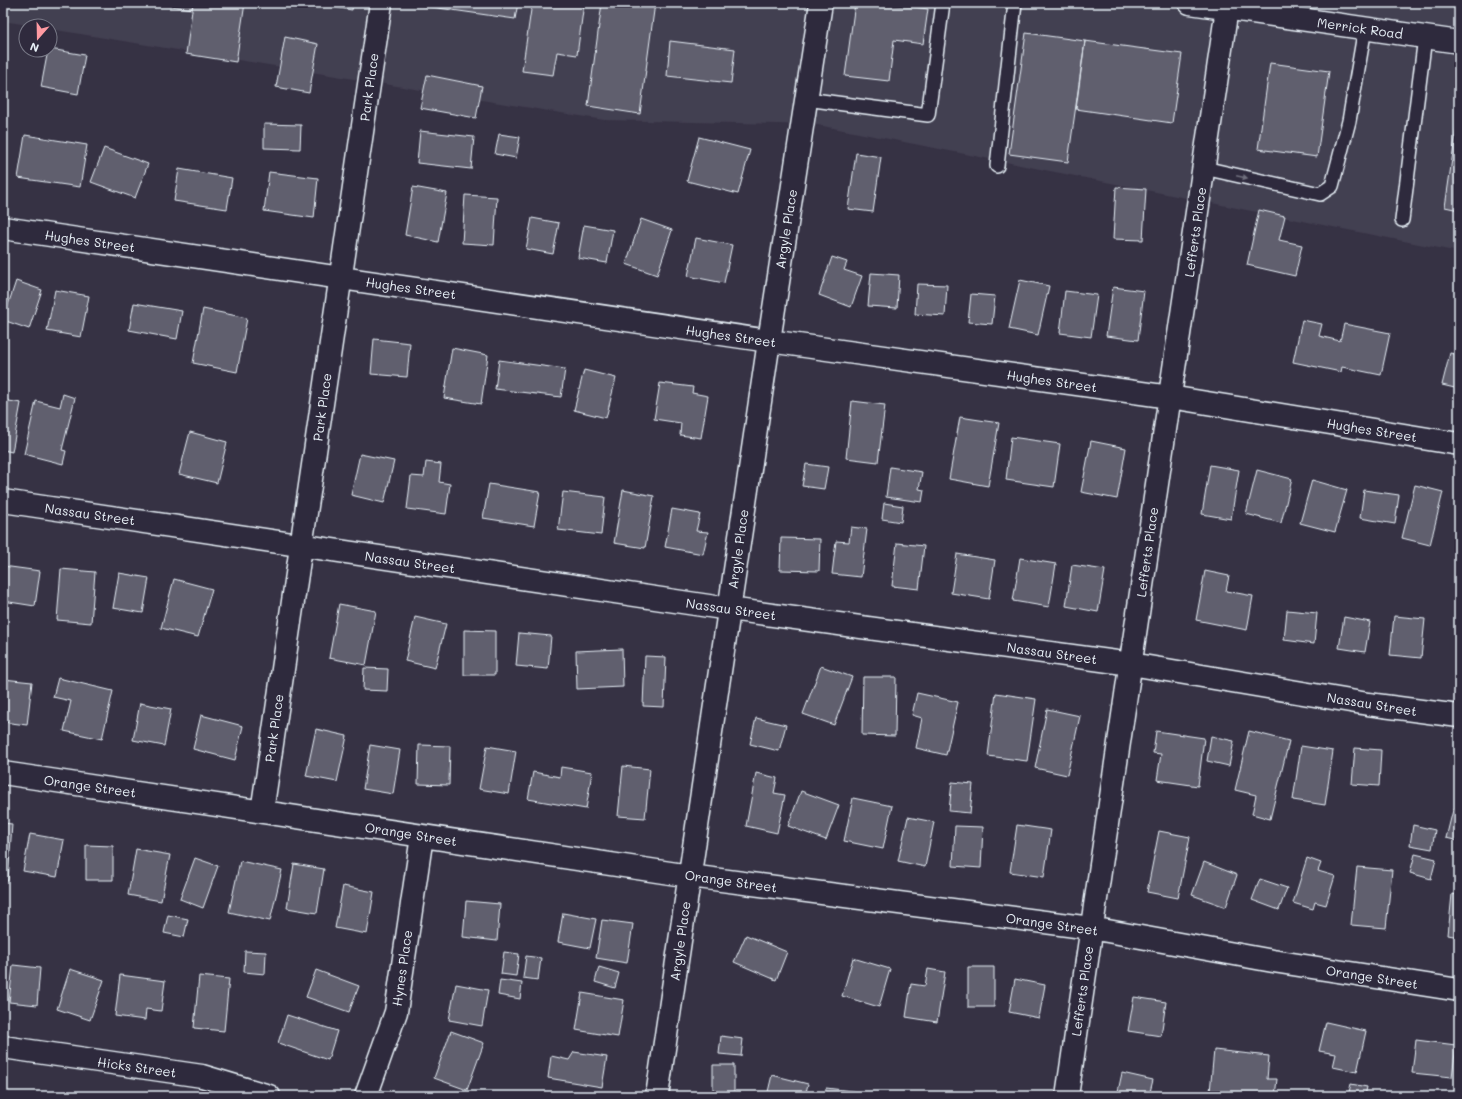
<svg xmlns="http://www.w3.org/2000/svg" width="1462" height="1099" font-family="Mali,sans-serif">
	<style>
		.built { fill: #433f51 }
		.building { fill: #605e6e; stroke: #e8f1f8 }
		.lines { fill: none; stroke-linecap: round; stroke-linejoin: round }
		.service-casing { stroke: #e8f1f8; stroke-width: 16 }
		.minor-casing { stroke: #e8f1f8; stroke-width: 25 }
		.primary-casing { stroke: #e8f1f8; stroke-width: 25 }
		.service { stroke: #2f2a3d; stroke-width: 13 }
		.minor { stroke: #2f2a3d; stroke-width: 22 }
		.primary { stroke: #2f2a3d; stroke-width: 22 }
		.oneway { fill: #70707e }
		.labels { text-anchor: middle; stroke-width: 3; stroke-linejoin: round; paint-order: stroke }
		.street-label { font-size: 13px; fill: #e8f1f8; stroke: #2f2a3d }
	</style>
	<rect width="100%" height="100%" fill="#363244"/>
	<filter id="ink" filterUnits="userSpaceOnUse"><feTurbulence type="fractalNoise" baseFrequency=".025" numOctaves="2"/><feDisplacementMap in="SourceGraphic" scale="8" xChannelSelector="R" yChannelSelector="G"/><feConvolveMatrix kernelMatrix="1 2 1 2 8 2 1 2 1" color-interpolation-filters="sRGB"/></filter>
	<g filter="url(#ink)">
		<!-- built -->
		<path class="built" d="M3,3H1459V252L818,125L604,120L50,29V26H34L3,21Z"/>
		<!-- building -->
		<path class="building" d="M149,3H193L192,9Z
			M193,3H245L236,62L186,54Z
			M309,3H353L352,10Z
			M417,3H518L515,19L417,5Z
			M532,3H584L577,55L557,52L553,75L522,71Z
			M602,3H655L640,114L588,106Z
			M855,3H884L928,9L923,44L894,40L889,81L845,76Z
			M1026,33L1085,41L1068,162L1009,154Z
			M285,37L318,44L309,93L276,87Z
			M670,41L735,49L731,83L667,76Z
			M1085,41L1182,54L1172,123L1076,109Z
			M50,49L85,55L78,94L41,87L48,50H50Z
			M1270,63L1329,71L1317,157L1258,149Z
			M427,75L482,86L476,118L420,108Z
			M1459,111V210L1445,207Z
			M264,124L301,125L300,149L264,148Z
			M420,131L474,137L471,169L417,163Z
			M499,134L520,137L516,158L495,154Z
			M25,135L87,145L80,187L18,178Z
			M699,137L750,150L738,194L687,181Z
			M104,148L148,164L135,198L91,182Z
			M856,153L881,157L873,212L848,209Z
			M179,169L232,178L227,209L174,201Z
			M269,172L318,178L314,218L264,211Z
			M413,187L447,193L438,242L405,235Z
			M1116,187L1146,189L1143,240L1113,239Z
			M465,195L497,197L494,245L462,243Z
			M1259,210L1285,216L1279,240L1302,245L1295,276L1247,265Z
			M532,218L559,223L553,254L526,249Z
			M641,219L672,230L657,275L626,264Z
			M584,225L613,230L607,263L578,258Z
			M696,238L732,245L724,283L688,276Z
			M832,257L847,262L844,270L862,276L851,307L819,295Z
			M871,273L899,275L897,308L868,306Z
			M1020,280L1049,286L1038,335L1009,329Z
			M16,281L42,290L29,329L3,320Z
			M917,284L947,285L945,316L915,314Z
			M1113,287L1144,291L1138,340L1106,336Z
			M55,290L89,296L81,337L47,331Z
			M1065,291L1097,295L1091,337L1060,333Z
			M971,294L995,296L992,324L968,322Z
			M134,303L182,311L177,339L129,330Z
			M203,309L247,318L237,372L193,363Z
			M1302,320L1322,324L1319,336L1340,341L1344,324L1390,333L1381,375L1342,367L1341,372L1293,362Z
			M374,339L410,343L407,377L371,374Z
			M452,348L488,355L481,404L444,398Z
			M1450,353L1459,355V389L1442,385Z
			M499,360L565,369L561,397L495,389Z
			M584,370L616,378L606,418L574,410Z
			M660,383L693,387L692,393L708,396L701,438L680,435L681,423L654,419Z
			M63,394L75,398L62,450L66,451L63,464L24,454L36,401L60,407Z
			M3,400L21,403L12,452L3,450Z
			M852,401L885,405L878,462L846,458Z
			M960,417L999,423L988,486L949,479Z
			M190,432L227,442L217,483L179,474Z
			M1011,437L1060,444L1054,487L1006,480Z
			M1091,441L1126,448L1117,499L1081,492Z
			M360,454L394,461L384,503L351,495Z
			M426,462L441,464L439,482L450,484L446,514L407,509L411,476L424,477Z
			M806,464L828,467L824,489L802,486Z
			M1210,465L1239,470L1231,519L1202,514Z
			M890,467L922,472L919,489L924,490L922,502L886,497Z
			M1257,470L1292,479L1281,523L1246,514Z
			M1312,480L1347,490L1335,532L1300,523Z
			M489,484L540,492L534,526L483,518Z
			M1415,485L1443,492L1430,545L1402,538Z
			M623,490L654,496L645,548L614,543Z
			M1364,490L1399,495L1395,524L1360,518Z
			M563,492L605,497L601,535L558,530Z
			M884,503L903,506L901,522L882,519Z
			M672,509L700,514L696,531L708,532L703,554L665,547Z
			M851,527L867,529L861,577L832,574L836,541L849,542Z
			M781,538L820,539L819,571L780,570Z
			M897,543L924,546L919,589L892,586Z
			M957,554L995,560L989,599L951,593Z
			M1020,558L1056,564L1049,607L1013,601Z
			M1072,565L1105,570L1098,612L1066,606Z
			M3,566L40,571L35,606L3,601Z
			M61,569L95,572L91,623L57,620Z
			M1205,571L1229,576L1226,591L1253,596L1247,630L1196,620Z
			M119,573L149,578L143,613L113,608Z
			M174,579L212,589L198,637L161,628Z
			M339,604L376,611L366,665L329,658Z
			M1287,610L1317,613L1314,644L1284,640Z
			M1394,616L1425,619L1421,658L1390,655Z
			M415,617L446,624L435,668L405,661Z
			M1344,617L1370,622L1365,652L1339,648Z
			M464,630L495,631V675H464Z
			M519,633L551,636L548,669L516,666Z
			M622,649L623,687L577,689L576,651Z
			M645,656L666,657L664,707L643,706Z
			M821,666L852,677L834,725L803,714Z
			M364,668L388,669L387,691L363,690Z
			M863,677H896L895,736L862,735Z
			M58,678L113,691L102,739L64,731L71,701L53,697Z
			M3,679L32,682L27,725L3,722Z
			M917,693L958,702L946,755L916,748L922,718L912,715Z
			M996,693L1036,699L1027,761L988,756Z
			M140,703L171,709L164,746L133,740Z
			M1047,709L1080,716L1067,775L1035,768Z
			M201,715L243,726L235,760L193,749Z
			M756,718L786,725L779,751L750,744Z
			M316,729L347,736L337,782L306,776Z
			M1156,731L1204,738L1198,786L1157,780L1161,754L1153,753Z
			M1249,731L1289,741L1270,819L1252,814L1256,795L1235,790Z
			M1211,736L1234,741L1229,766L1207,761Z
			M370,745L400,750L393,794L363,789Z
			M419,745L450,746L449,785L418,784Z
			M487,746L516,751L509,794L479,789Z
			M1301,746L1333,751L1325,805L1293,800Z
			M1355,748L1381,750L1379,786L1352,784Z
			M623,766L650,769L645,818L618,816Z
			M561,767L592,772L586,809L528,799L533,772L560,777Z
			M756,773L777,778L774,793L785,795L777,833L746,826Z
			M952,782L973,784L970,813L949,811Z
			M801,791L839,805L826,840L788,826Z
			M853,798L892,806L883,849L844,841Z
			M1453,810L1459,811V841L1446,838Z
			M908,817L934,822L925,867L898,861Z
			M3,823L12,824L8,881L3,880Z
			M1017,825L1051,830L1044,877L1010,872Z
			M1413,825L1435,830L1432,849L1410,845Z
			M955,826L983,827L981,868L953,866Z
			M1159,831L1190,837L1178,898L1147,892Z
			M30,834L64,840L57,877L23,871Z
			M86,845L113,846V880H86Z
			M136,849L170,855L161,901L128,895Z
			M1415,854L1436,859L1431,879L1410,873Z
			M195,858L218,866L203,908L180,899Z
			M1307,858L1321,863L1318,871L1335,876L1326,905L1315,902L1313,909L1293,903Z
			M240,861L282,870L270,921L229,912Z
			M1204,862L1237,875L1226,907L1192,895Z
			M294,864L324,869L317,913L287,908Z
			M1357,867L1392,870L1386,928L1351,925Z
			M1260,879L1287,888L1279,910L1252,900Z
			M343,886L374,892L367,934L335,928Z
			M1452,894L1459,895V937L1448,935Z
			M466,901L500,904L497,941L463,937Z
			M563,913L596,919L590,948L558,942Z
			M168,915L188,919L184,937L164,933Z
			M602,920L633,924L627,963L596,958Z
			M746,935L787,952L776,980L734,962Z
			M245,951L266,952L265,974L244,972Z
			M504,952L519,954L516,976L501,974Z
			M526,956L541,958L538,980L523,978Z
			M853,958L890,969L879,1007L842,996Z
			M13,965L40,968L37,1005L9,1002Z
			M599,967L619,973L615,988L595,982Z
			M968,967H994V1007H968Z
			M70,969L104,980L90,1020L57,1009Z
			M928,969L945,972L937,1022L906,1017L911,984L925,986Z
			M316,970L359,986L349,1012L306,997Z
			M120,975L165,981L161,1011L146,1009L145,1020L115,1016Z
			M199,976L229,979L224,1031L194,1028Z
			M1015,979L1045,985L1039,1018L1009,1012Z
			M500,980L522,983L520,999L498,995Z
			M456,984L488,990L482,1026L449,1020Z
			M582,993L624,1000L618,1037L576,1030Z
			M1134,997L1166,1002L1161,1036L1128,1031Z
			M287,1015L337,1031L328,1060L278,1043Z
			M1326,1022L1366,1031L1357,1072L1333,1067L1336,1054L1319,1051Z
			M451,1031L484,1043L467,1090L434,1078Z
			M721,1036L743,1039L741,1056L719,1054Z
			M1416,1040L1456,1045L1452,1077L1412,1073Z
			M1214,1050L1269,1056L1267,1079H1277L1275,1096H1247L1210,1092Z
			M574,1052L607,1057L602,1087L548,1078L551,1056L569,1060Z
			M713,1065H734V1096H713Z
			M1122,1073L1153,1080L1149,1096H1117Z
			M772,1075L808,1084L805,1096H767Z
			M1351,1084L1367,1087L1365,1096H1348Z
			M826,1088L860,1092V1096H825Z"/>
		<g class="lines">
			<!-- service casing -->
			<g class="service-casing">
				<path id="service" d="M806,99L928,115L943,3
					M997,166L1015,3
					M1204,168L1320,194L1332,186L1349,121L1365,28
					M1402,220L1425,37"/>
			</g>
			<!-- minor casing -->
			<g class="minor-casing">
				<path id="minor" d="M3,228L769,341L1170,397L1459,444
					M3,501L729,609L1131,664L1368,704L1459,716
					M3,773L690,876L1091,928L1273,961L1459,990
					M262,812L381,3
					M3,1047L202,1076L269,1096
					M366,1096L396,1012L422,836
					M657,1096L769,341L821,3
					M1067,1096L1227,8"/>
			</g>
			<!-- primary casing -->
			<g class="primary-casing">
				<path id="primary" d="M1190,3L1459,42"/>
			</g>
			<!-- service -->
			<use href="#service" class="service"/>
			<!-- minor -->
			<use href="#minor" class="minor"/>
			<!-- primary -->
			<use href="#primary" class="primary"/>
		</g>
		<!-- one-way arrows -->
		<defs><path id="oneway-solid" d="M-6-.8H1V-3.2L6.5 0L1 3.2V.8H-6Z"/></defs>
		<use class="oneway" href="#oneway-solid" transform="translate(1242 177) rotate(12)"/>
	</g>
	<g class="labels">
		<!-- street labels -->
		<g class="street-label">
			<text transform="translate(1360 28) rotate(8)" y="5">Merrick Road</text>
			<text transform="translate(369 87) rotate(-82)" y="5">Park Place</text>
			<text transform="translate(786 229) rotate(-81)" y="5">Argyle Place</text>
			<text transform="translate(1195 232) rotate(-82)" y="5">Lefferts Place</text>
			<text transform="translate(90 241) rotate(8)" y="5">Hughes Street</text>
			<text transform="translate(411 288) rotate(8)" y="5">Hughes Street</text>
			<text transform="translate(731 336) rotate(8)" y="5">Hughes Street</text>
			<text transform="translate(1052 381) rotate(8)" y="5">Hughes Street</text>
			<text transform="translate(322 407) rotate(-82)" y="5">Park Place</text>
			<text transform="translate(1372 430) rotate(9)" y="5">Hughes Street</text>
			<text transform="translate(90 514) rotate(8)" y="5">Nassau Street</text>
			<text transform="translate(738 549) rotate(-82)" y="5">Argyle Place</text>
			<text transform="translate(1147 552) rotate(-82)" y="5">Lefferts Place</text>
			<text transform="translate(410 562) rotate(8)" y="5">Nassau Street</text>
			<text transform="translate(731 609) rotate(8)" y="5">Nassau Street</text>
			<text transform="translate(1052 653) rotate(8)" y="5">Nassau Street</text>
			<text transform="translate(1372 704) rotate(9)" y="5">Nassau Street</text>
			<text transform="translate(274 728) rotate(-82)" y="5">Park Place</text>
			<text transform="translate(90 786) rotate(8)" y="5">Orange Street</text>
			<text transform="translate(411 834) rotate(9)" y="5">Orange Street</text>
			<text transform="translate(731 881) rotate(8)" y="5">Orange Street</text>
			<text transform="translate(1052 924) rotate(8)" y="5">Orange Street</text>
			<text transform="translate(680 941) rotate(-82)" y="5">Argyle Place</text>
			<text transform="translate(402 968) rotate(-82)" y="5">Hynes Place</text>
			<text transform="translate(1372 977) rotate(9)" y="5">Orange Street</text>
			<text transform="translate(1082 991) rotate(-82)" y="5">Lefferts Place</text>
			<text transform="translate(137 1067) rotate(8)" y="5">Hicks Street</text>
		</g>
	</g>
	<!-- margin -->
	<rect width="1462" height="1099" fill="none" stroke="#2f2a3d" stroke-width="16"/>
	<rect x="8" y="8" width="1446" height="1083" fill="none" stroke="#e8f1f8" stroke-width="1.5" filter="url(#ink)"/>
	<!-- north arrow -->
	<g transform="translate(38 38) rotate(200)"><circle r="19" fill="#2f2a3d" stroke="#797a88"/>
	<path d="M0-3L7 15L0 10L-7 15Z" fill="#ff9aa2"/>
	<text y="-6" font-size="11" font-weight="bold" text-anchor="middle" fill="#e8f1f8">N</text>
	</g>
</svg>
